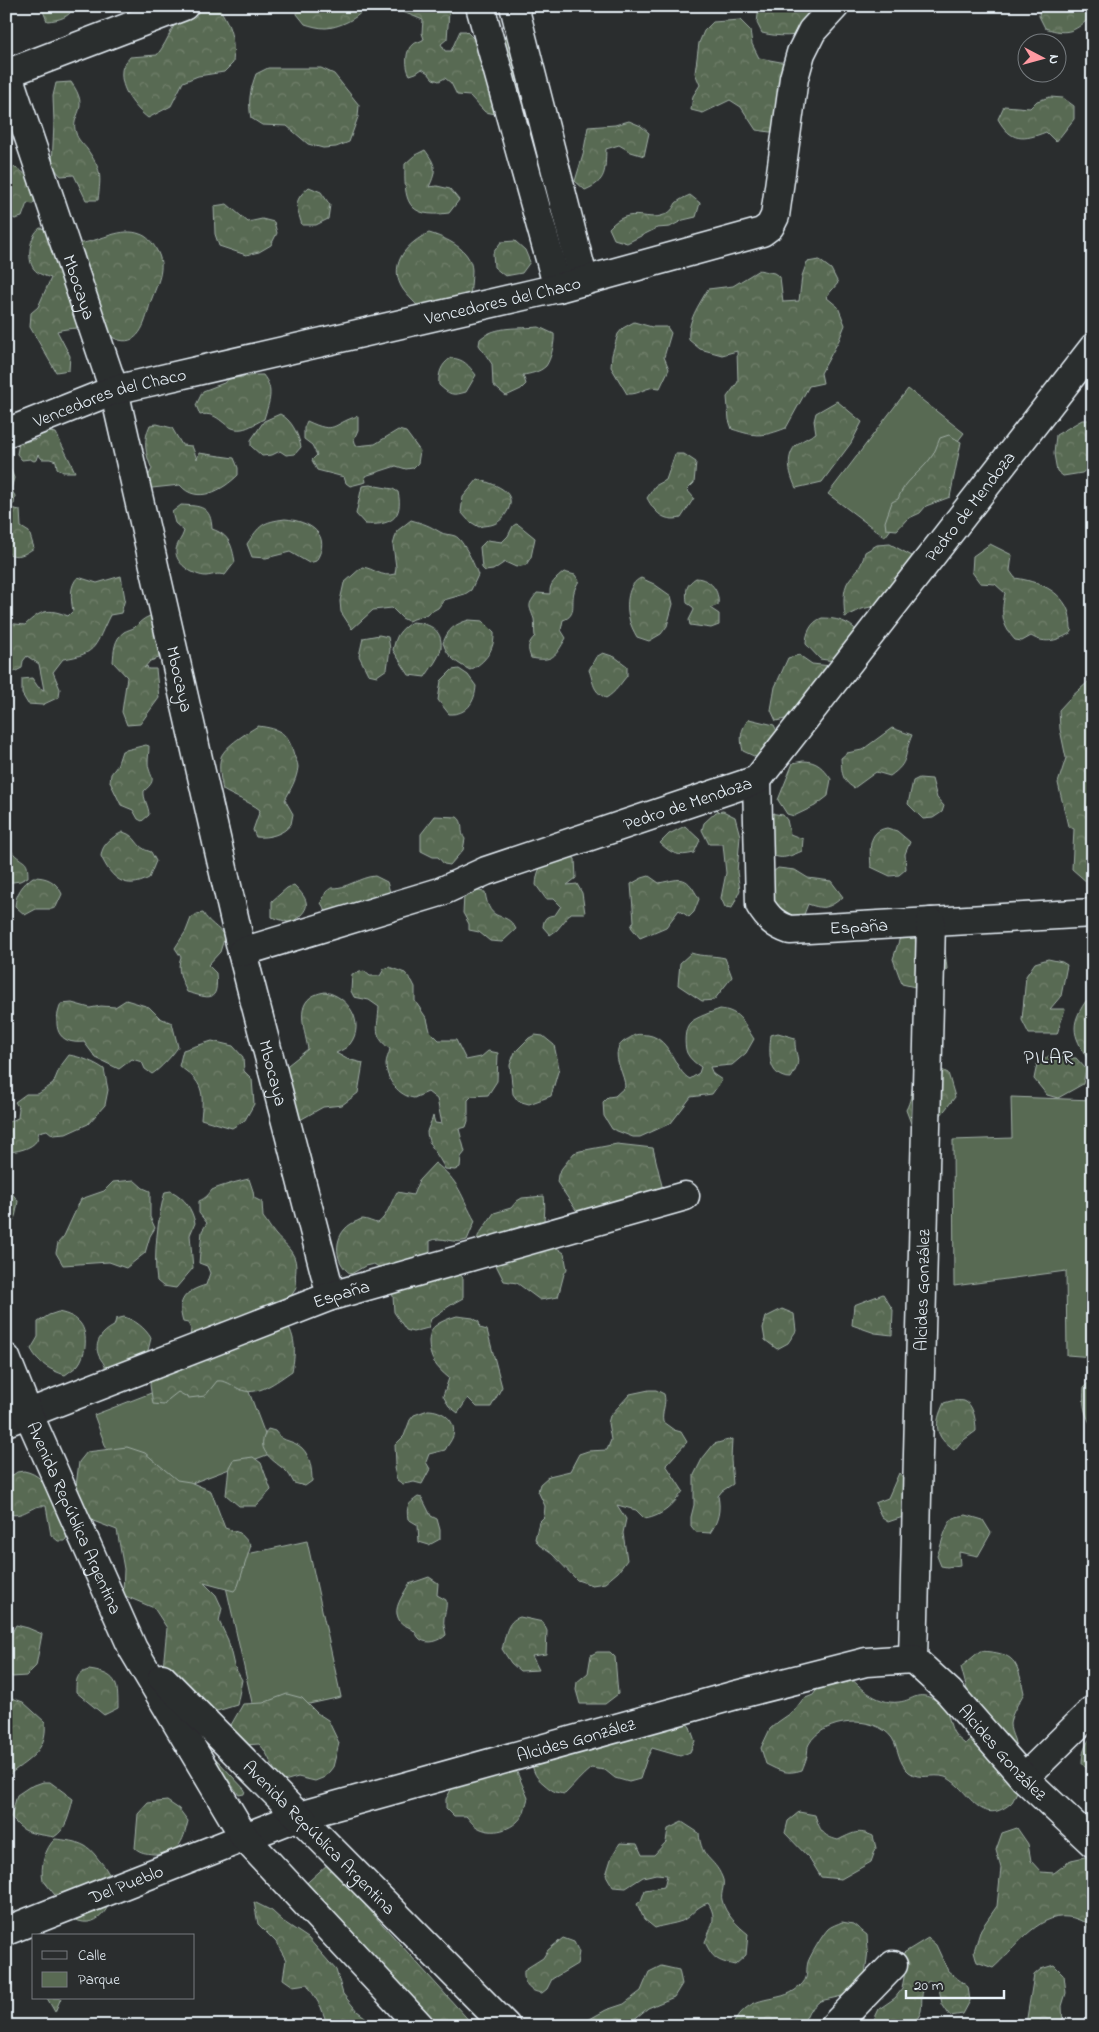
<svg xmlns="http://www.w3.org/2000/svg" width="1099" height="2032" font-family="'Indie Flower',sans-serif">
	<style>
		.green { fill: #596a53; stroke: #a0aea6 }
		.forest { fill: url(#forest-crowns); stroke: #a0aea6 }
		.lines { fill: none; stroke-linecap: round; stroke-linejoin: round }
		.minor-casing { stroke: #e8f1f8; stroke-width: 31 }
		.major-casing { stroke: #e8f1f8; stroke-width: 31 }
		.minor { stroke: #2a2d2e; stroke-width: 28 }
		.major { stroke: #2a2d2e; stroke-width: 28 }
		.labels { text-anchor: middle; stroke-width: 4; stroke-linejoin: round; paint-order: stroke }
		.street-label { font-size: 18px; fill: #e8f1f8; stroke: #2a2d2e }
		.quarter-label { font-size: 20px; letter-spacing: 1px; fill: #e8f1f8; stroke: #2a2d2e }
	</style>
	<defs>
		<pattern id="forest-crowns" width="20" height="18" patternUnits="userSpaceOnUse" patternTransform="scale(1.25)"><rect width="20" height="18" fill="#596a53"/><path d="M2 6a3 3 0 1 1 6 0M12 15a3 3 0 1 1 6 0" fill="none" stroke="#71806c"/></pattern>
	</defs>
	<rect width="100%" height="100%" fill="#2a2d2e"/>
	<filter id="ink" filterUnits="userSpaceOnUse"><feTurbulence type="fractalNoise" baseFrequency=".02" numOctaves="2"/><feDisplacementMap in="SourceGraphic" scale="10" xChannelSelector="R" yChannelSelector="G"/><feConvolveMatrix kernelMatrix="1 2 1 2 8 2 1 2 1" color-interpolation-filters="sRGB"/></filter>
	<g filter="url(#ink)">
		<!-- green -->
		<path class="green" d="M908,389L964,433L885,537L828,494Z
			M1011,1097L1093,1100V1357L1067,1355L1066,1271L954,1286L953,1140L1012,1138Z
			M237,1360L272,1453L128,1507L94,1415Z
			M307,1541L341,1697L255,1716L220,1560Z
			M205,1747L245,1790L244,1794L239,1795Z"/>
		<!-- forest -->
		<path class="forest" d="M41,6H75C69,18 59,20 47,21Z
			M188,6L218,7C231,24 235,43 233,63L224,72L198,76L183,82L171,106L148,118C135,108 120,89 122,71C122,66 127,61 130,57L157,55C170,39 172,22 188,6Z
			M298,6H365C361,18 337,28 325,28C319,28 311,26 305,24L297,14Z
			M388,6H464L449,12L447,39L441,44L445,51H451L460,31H466L476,41L510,36L529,87L523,102L506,116L485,112L470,96L457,95L451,83L445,78L439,81L433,79L428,73L422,69L416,73L410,75C405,68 405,49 413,44C417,42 420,42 424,39L422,33L423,20Z
			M759,6H811L812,31C797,37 778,37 762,33L757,23Z
			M1040,6H1093V15C1075,31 1069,36 1045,28L1039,16Z
			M740,20L750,30L752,44L759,58L786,63L798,127L770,132L756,130L741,107L730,100L703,113L691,110L693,96L700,85L695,73L699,43L704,31L713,22Z
			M268,68H321L334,74L359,105L358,117L349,142L336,147L323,148L308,144L287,126L262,125L251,118C248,102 250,90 256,74Z
			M71,82C92,111 69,114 76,133C77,139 84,145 87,149C102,171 101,174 98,200H86L74,175L61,176L52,166L54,123L53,96L56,83Z
			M1050,97L1063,98L1074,106V119L1056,142L1046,132C1023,141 1011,142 998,119L1004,106L1030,108L1037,101Z
			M629,121L641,126L649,133L644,156L631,152L619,145L606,149C605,171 607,181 585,190L575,181L583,155L588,127L615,125Z
			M425,150C436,165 437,170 429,187L437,186L450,189L459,200L449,213C406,219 404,200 405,164L415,155Z
			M6,164C22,171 26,171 32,188C35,195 36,197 33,204L27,203L22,217L15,219L6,215Z
			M309,187L321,192L330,205L328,219L316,225H302C296,205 293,201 309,187Z
			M690,195L700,203L696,217L683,220L670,227L657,228L627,243L614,239L609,228C632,203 648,225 668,213C672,211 674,206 676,203C679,200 685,197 690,195Z
			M227,204L248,222L262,219L274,222L277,233L271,245L259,252L246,255L219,246L215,234L214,206Z
			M40,228L47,229L60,246C68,245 76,245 83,243C101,240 122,227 140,234C147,236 153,243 156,249C168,268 156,285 150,304C146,318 141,346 119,340C111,338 102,330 96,326C82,329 71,327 57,331L70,356L69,370L56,372L30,327L31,313L38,307L51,278C45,276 38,274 34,269C26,259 30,235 40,228Z
			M429,233C446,238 471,249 472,270C472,281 470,292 470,303L419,308C414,301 405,294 401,286C389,263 408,242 429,233Z
			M515,241L525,250L530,262L522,273L505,276L494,267L493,253L501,242Z
			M819,260L831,269L838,283L826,297L838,307L845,325L839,340L821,373L823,383L809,386L786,428C763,437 756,437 732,429L729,420L727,397L738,382L737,351L722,355L700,349L689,340C687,321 699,305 708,289L733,286L759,270L774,273L780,277L783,302L799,301L802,276L807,262Z
			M1093,302V341C1086,328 1086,315 1093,302Z
			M634,322L652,327H667L671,333L664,357L669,369L660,388C645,385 642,395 627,394L611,367L612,355L618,334L623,328Z
			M539,327L554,334C555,342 551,359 546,366C540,372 530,374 523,375L526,384L521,389L506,396L493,385L492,364L479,345L480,339C496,325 519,329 539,327Z
			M451,358C464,359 468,365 476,375L466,392C452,396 450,395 439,385C438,374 441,364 451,358Z
			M256,375H263C275,390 269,402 264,419C258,422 249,428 242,429C224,432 220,410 200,415L196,405L203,391L224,383L229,379Z
			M837,401L862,422L851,443L822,482L796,488C790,475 785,459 795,446C800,441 810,437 816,433L814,421L816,413Z
			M280,414C292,420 298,434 301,447L295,454L286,455L280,451L272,455L262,456L251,446V440L264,421Z
			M358,416V430L354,439L356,446L375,444L398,430L406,432L420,451L418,463L413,468L406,469L396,466L365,476L366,482L350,486L346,483L344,477L317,470L312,460L317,455L312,445L304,439V428L307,421C337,435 331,424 358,416Z
			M1082,420H1093V465L1082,473L1063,476L1057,471L1054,454L1056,435Z
			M157,424L172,428L182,445L192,446L197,459L199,453L234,458L238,468V475C223,490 197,505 180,485L152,488L145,482L152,469C145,454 143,440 150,425Z
			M49,432L56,433C62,446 69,458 75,472H63L57,468L56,461L50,459H42L38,454L36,460L34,461L30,459L22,460L17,454L19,443L37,439L41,435Z
			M949,435L961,442L950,497L926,506L920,513L907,519L897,530L886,529L885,522L892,502L898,499C904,481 920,473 930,459C935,453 937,445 940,438Z
			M675,454H684L696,462L694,483L687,490L694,498L681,518C664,522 655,513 647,498L655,486L666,480Z
			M8,469L11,470L14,478L11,489L15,496L14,504L6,507V471Z
			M478,479C492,484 518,490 508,510C505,516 501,521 494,524C490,526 484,525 479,527L469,521L461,512L463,497Z
			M370,485L393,489L398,492C404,519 389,526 365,524L356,514L362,486Z
			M181,505C201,506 211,506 212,529C230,535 232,546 235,562L225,575C217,573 214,575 206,576C195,576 177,565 176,553C175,545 182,539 184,531L175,523L172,512Z
			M10,508L20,510L21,527L29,532L34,548C24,555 16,559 6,552V510Z
			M285,519C309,521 333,534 316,561L309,563L290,552L266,558L252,557L247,544C260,525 262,522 285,519Z
			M411,520C425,524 428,525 440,532C444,535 450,534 455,536C463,539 475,566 478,575L471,590L465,594L444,600L438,608L425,615L408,621L402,618L392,608L373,610L352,629L341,612L340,601L344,583L362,567C374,568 381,578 395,574L396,567L393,545L397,531Z
			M516,524L519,525L535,538L531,557L526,565L516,567L505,562L493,570L485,571L482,568L480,547L487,540L502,542L508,536L513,526Z
			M890,544L912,556L908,582L883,604L862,609L845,617C844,606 842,590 849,580C858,568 861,569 865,552L877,545Z
			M990,544L1012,555L1010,571L1015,578C1036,581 1062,590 1069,613C1071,619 1070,626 1072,632C1059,640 1046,645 1031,636L1022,641L1015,640C1001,624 1001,613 1005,593L995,584L980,583L972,572L973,556Z
			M564,572L575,575L579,581C577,584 575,588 574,592C571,603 577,616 563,620L561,630L566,638C555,657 553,662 531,658C527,648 528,643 535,636C534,631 535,624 534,619C529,605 527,606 537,593L550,594C549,583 556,579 564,572Z
			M121,576L125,599L121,613L110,615C95,644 99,654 63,659L53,672L60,689L59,697L42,705L28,704L22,694V679L32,678L38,687L44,690L39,664L27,656L23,661L22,668L6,676V623L25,625C41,610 48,608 68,616L73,611C71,599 69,586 78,577L97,583Z
			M641,578L654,584L671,596L673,604L667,626L661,634L649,641L637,637C634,632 630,624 629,618C626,605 627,584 641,578Z
			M696,578C710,579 720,590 718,605L710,608L719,614V625L711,628L690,625L689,620L694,610L693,607L687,603C686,591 685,585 696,578Z
			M156,615L164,643L159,658L150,661L144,668L147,666L148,669H156L159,698L140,724L127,725L122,712L127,677L113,662C114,651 114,639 124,632C127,630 133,629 135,627C142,620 146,616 156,615Z
			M822,618C835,618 849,621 858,632L834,661L820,659L806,644C806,633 811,622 822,618Z
			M469,620L483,621L494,632C495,649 486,662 470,670C457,663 448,658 443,643C448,629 455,624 469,620Z
			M412,622C427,623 443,628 441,648C440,657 430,669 425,677L409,675L393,650C396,636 399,630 412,622Z
			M379,635L388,637L390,649L387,669L377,676L368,674L359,656L363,638Z
			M603,653L615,657L627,666V676C620,684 616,692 606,698C592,691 594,683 589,670L596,657Z
			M799,655L812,664L831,666L808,714L776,721L771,710L775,687L788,658Z
			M459,669L468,675L476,686C475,702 467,715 449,714L438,700L441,681L452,670Z
			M1088,682H1093V883H1088L1072,869L1074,829L1068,826L1058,783L1066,758L1060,729L1059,710L1070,698Z
			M749,719L774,725L780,737L758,764L756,757L743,751C740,738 740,730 749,719Z
			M258,726C281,729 288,733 294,755C295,759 298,762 298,767C297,779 290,790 285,800L293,814L291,824C283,835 268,838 256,837L253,830L260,810C249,801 236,798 223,790C221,781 218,767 221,757C225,746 248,732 258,726Z
			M892,728L912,735C903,756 910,762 890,776L876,772L854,788C841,780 842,772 841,758L847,753L862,750Z
			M146,745L149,746C149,752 148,758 148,763C149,778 159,778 144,791C143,799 149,806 149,815L142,821L138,819L133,810L121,805L110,782L111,774L117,766L122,751Z
			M803,761C817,761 823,768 831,779L828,796L815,806L794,816L787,814L778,800L793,763Z
			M919,778L932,779L937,798L944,806L942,812L933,818L923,819L908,804L913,781Z
			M723,811L735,817L740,836L737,872L740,890L732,908L725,907L721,898L726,873L723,844H709L702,830L704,823L716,812Z
			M769,813L783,815L787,820L790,834L803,839L802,851C784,859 778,861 762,848Z
			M435,816L457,817C465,822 459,832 465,839L463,850L450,865L444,864L438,857H433L421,851V834Z
			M685,826L700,840L694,853C678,857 672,854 660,843L669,834Z
			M887,828L897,831L910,842L905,854L906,869L899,875L890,876L871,867C870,851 867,831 887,828Z
			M123,832C139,837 134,847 151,852L156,861L149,878C125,891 111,878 101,856C102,844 112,837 123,832Z
			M6,844C9,847 11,851 14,854C24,864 28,859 28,877L20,881L6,883Z
			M569,855L575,859L576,878L567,885L577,884L582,893L585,913H571L557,930L550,935L543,927C544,918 546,916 555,915L561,906L554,899H546L536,885C538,859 547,862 569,855Z
			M778,868L795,870L808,878L831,881L843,897C829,908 825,910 808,904L803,917L793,924L771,909L773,872Z
			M375,876L387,882L390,892L379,902L327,913L321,903L326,892L331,888C347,889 359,877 375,876Z
			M649,876L659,883C684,878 686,875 699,899L694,912L689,917L679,910L666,927L640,938L631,927L634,921L631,884L642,878Z
			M33,877C47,877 56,881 62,894L56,907L52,909H36L25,915L15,906C16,893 23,884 33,877Z
			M294,885C311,902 311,909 291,923L272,917V901L287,888Z
			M478,891L485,892C490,927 505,908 516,929L502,942L490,941L479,932L469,930V924L463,913L464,896L471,892Z
			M203,913C209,923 218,927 225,936L220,952L208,965L216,973C219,1004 209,998 187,992C182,981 176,969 181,957L175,948L186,931L191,918L197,914Z
			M906,919L943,932L947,969L938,983L915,987L902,984L893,959Z
			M691,953C703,957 712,955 725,958L732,977L714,1000L702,1001L678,985L680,963Z
			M1048,959L1062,962L1067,965L1061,996L1050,1009H1065L1057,1034H1029L1022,1020L1026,976L1035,963Z
			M389,967L405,973L412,981L415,987V1001L427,1019L430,1031L439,1040H456L466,1060L481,1057L488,1051L498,1053L497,1081L488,1095L472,1096L468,1100V1121L466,1127L459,1129L465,1152L461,1157L460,1167L455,1170L445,1169C440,1157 427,1144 427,1132C428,1127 432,1121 433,1116L435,1123L442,1124L437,1099L428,1092L414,1098C399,1096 386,1080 386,1064C386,1059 389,1054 390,1049C372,1035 378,1028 379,1007L369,1000L354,997L351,991L352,974L364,971L370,976H380L384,969Z
			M325,992C348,996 366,1023 350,1044C347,1048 340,1051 336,1053L347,1059L363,1063L358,1093L342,1105L323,1107L300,1120L292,1121L283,1069L308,1049C304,1026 292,997 325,992Z
			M126,1000L149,1007L160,1018L172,1023L178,1047C173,1055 159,1070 152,1074L145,1069L142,1062L132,1059L119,1069L96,1058L84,1042C57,1045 52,1026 61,1004L72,1003L90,1008L101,1006L115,1007Z
			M1086,1001L1093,1002V1069C1078,1040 1065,1031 1086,1001Z
			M720,1009C741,1011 744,1024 754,1039L746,1053L732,1065L710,1067L713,1074L722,1080L712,1094L691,1097L671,1123L640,1137H633L612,1129L604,1116L603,1102L608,1097L615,1096L625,1087C625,1075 614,1061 618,1049C620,1042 627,1040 633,1036C638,1033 642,1035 648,1035C672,1039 674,1071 690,1079L699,1073L701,1067C695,1063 690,1059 687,1053C684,1046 684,1027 691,1022C697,1017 712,1012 720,1009Z
			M778,1033L795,1038C794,1059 804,1057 791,1078C767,1078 769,1052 771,1035Z
			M535,1035L543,1036L554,1045L559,1068L551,1096L529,1104L518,1101L513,1094L510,1065L515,1052L529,1038Z
			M212,1041L233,1046L243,1057L244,1071L252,1079L254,1104L245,1120L232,1128L201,1119C204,1091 203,1082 179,1066L183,1050Z
			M1052,1054L1066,1058H1076L1086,1069L1083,1084L1058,1098L1047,1095L1034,1079L1037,1064Z
			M69,1055C81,1057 94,1062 104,1069L108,1090L105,1105L88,1124L66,1134L53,1135L47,1130L39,1132C38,1134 38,1137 37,1140C32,1149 15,1152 6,1152V1123L18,1118L19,1108L15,1102L26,1094H38L53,1084L60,1067Z
			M928,1068L942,1070L948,1073L955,1097L934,1124L922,1132L912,1126L906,1110C916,1091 906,1083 928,1068Z
			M617,1144L653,1148L663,1190L645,1221L635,1224L604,1226L576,1210L557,1182L558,1175L562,1168L574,1153L580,1151Z
			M435,1163C460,1181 461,1197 475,1221L467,1240C453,1245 442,1235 430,1241V1254L458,1272L463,1278V1298C451,1304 442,1311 431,1319L428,1328L413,1332L406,1330L394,1312L393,1296L383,1281L380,1268L374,1264L365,1266L351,1274C332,1262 333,1231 355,1222C358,1221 360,1219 363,1219C367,1219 374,1223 378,1223C387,1217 391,1202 397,1192L413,1195L419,1180Z
			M249,1179L253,1191L254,1198L262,1202L263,1217C268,1223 270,1228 275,1234C283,1244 296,1251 296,1267C296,1275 294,1279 297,1287L285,1305L217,1324L214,1333L190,1338L191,1329L188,1323L183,1322C176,1299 186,1291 206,1285L210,1273L207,1266L199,1263L202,1231L207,1223L199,1213V1201C206,1198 208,1195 212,1190C217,1187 243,1180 249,1179Z
			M134,1180L143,1188L150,1191V1217L155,1228L150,1236L145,1253L126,1268L109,1262L63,1265L56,1253L58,1243L64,1236L81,1199L104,1191L113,1182Z
			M171,1191C185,1198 192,1209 195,1223L190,1235L193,1268L176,1288L163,1286L157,1281C153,1258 158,1215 165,1192Z
			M6,1192H11L18,1201C16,1212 16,1222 6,1230Z
			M544,1196C548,1227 533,1232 564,1253L567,1269L564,1274L558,1297L540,1300L517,1283L504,1281L495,1263L476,1256L478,1236L494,1213L511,1208L517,1201L522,1198Z
			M883,1294L893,1310L892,1335L875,1333L852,1325L854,1305Z
			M782,1309L794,1314L796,1331L788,1343L777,1349L765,1340L763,1328L766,1317Z
			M58,1312C79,1316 87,1326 85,1347C84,1353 82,1360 78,1365C74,1369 69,1372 65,1375C50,1370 39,1364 31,1349L38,1337V1322L49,1315Z
			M457,1316L473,1318L479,1322L480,1328L487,1330L502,1387L491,1407H477L468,1398L458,1413L449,1406L443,1396L449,1378C436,1367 429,1359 429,1341C430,1335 430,1330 435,1326C441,1321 450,1318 457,1316Z
			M124,1317C135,1320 145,1328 151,1338L146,1359L106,1371C105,1363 102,1362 99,1356C93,1343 102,1332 114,1326L116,1319Z
			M283,1317C296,1336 296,1350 292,1371C277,1381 257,1398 239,1389C231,1385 226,1380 217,1381L205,1396L189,1398L178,1392L169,1399L164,1405L153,1404L150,1385L151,1377L197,1356L210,1361L212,1349Z
			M1093,1379V1423H1090C1083,1410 1083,1402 1084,1387Z
			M649,1390H656L664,1394C667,1404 661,1412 663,1422L674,1430L681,1432L687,1442L666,1465L683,1491C673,1505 663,1516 645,1519L636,1510L617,1505L626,1519L623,1533L627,1560L618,1572L605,1583L592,1585L577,1580L552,1554L539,1545L535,1539L539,1522L544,1517L545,1506L538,1491L540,1484L549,1476L570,1471L579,1454L588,1451L607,1450L611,1440L608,1423L610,1416L630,1394Z
			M951,1401C955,1401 960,1400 964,1401C974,1404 976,1422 976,1431L961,1442L954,1450C934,1436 934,1424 944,1403Z
			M428,1410C442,1410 457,1420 453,1436C452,1440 447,1446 445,1450L429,1454L426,1462L430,1469L422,1484L414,1482L403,1484L397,1480L394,1468L396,1464L395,1445L404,1436L410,1420L414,1415Z
			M268,1429L275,1431C283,1442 287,1439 298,1445C310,1452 312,1469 312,1481L305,1486L294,1483C291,1478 289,1473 285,1470C270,1458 254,1449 268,1429Z
			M732,1439L731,1460L733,1484L722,1491L718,1496C721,1510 718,1522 710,1533L696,1532L691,1526V1517L694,1505V1475L702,1459L714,1444Z
			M127,1447L145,1453L177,1480L190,1482L211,1491L225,1528L240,1533L251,1545L238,1586L234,1591L204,1583L216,1595L222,1608L219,1621L228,1640L234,1666L242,1680L237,1705L217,1711L194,1699L163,1668L167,1628L154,1608L123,1595L124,1569L117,1530L88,1519L75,1494L79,1462L87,1452Z
			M253,1457L261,1463L271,1490L256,1506H239L226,1495L229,1467L233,1460Z
			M24,1471C52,1476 59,1512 68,1534L65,1541H58L51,1535L46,1506C30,1504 24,1520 6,1513V1480L17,1472Z
			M899,1473L905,1480L903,1517L888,1522L882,1518L875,1503L888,1498Z
			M418,1497L422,1498L431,1516L437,1519L440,1530V1539L429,1545L419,1542L418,1525L408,1519C406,1506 408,1504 418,1497Z
			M966,1515L983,1520L991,1533L978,1556L959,1552L960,1565L947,1567L941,1566L937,1556C941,1547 946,1522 954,1518C957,1516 963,1516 966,1515Z
			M429,1577L438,1583L437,1595L446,1600C447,1608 445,1611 444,1618C443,1624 445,1629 446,1635C440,1641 428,1645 420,1639C417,1637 416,1632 413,1630C406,1624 400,1627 397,1614C395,1605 405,1592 409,1584Z
			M520,1617L543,1622L547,1631L546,1654L532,1656L539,1670L520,1671L511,1663L502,1649C506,1636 506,1621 520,1617Z
			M16,1625L28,1628L42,1634L36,1666L26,1676L12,1677C0,1661 7,1641 16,1625Z
			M980,1651C1015,1653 1017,1660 1024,1693C1019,1703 1011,1713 1010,1724C1010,1729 1012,1734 1014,1739C1018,1756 1024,1777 1016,1794C1014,1798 1013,1802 1010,1804C979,1829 968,1786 945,1777C933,1773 920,1781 909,1772C898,1763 899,1749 892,1738C875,1714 823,1718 809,1744C807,1747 808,1752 807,1756C806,1760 804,1765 802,1770C786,1775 780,1771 766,1764L761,1748L770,1729L778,1722L794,1711L803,1699L813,1695L818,1688L843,1670C857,1685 876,1705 899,1702C915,1700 916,1690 936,1700C951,1708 947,1721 954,1733C956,1737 962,1741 965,1744L975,1737L969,1697L961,1667Z
			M597,1652H610L615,1657L618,1694L605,1704H580L576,1690L577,1682L588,1673L591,1655Z
			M89,1670C117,1674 118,1682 118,1708L104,1715L76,1692C76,1680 76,1673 89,1670Z
			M287,1694L302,1698L317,1713L328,1720L339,1743L333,1767L325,1777L315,1781L298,1777L284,1781C271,1772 271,1755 259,1744L245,1745L230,1739L231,1725L243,1704L263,1703Z
			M6,1696L23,1702L45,1722C48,1752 27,1760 6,1777Z
			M681,1716L690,1727L695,1741L690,1752L680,1756L652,1748L647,1758L640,1779L629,1782L615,1778L605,1770L591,1768C581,1776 574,1785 565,1794C555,1793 551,1790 544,1784C523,1768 534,1746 549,1731L565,1733Z
			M1093,1735V1774L1082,1764C1082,1753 1085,1744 1093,1735Z
			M498,1744L512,1749L516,1770L528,1798C526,1804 525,1811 522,1816C513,1830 492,1836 477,1827C473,1825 469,1819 466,1816H454L446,1808V1799L452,1788L463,1785L485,1756Z
			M43,1782H50L73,1799C69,1814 67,1829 54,1837C34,1833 24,1835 11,1817L17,1795L29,1787Z
			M167,1801L179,1809L188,1821C183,1842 178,1857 153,1854C145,1853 141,1853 135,1848L138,1814L148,1803Z
			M799,1812L815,1815C820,1830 822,1836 838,1840C853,1833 858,1829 873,1836L876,1848L871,1862L841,1879L821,1877L810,1859L785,1833L788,1821Z
			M682,1822L699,1833C701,1860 714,1857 722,1877C726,1885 720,1893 722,1900C725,1914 738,1926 748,1934L746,1955L735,1965C717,1961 713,1959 705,1942C711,1927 718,1918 708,1903C695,1907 693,1915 682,1921C674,1924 663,1925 655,1928L644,1919L637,1904L641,1901L645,1890L664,1887L667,1875L656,1874L643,1877L626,1888L613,1887L606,1875L612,1856L620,1843L637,1844L642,1855H654L666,1842L668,1829Z
			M1017,1828L1028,1844L1031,1861L1041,1872L1054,1873L1071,1860L1085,1857L1093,1862V1943L1086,1922C1080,1921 1074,1917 1068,1917C1037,1913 1013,1951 993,1968L977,1962L974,1951L981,1929L997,1906L1001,1868L996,1850L1002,1833Z
			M55,1839C65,1840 76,1841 85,1846C91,1849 95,1855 99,1860C103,1864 107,1870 110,1876C119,1898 100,1933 74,1919L43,1880C40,1867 45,1848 55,1839Z
			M328,1864L474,2026H423L300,1889Z
			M254,1902L272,1911L284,1922L308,1938L336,1970L343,1994L357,2011L377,2026H325L327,2024L321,2007L307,1984L293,1986L283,1979L286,1960L276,1942L258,1924Z
			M842,1922L853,1924L867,1935L868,1950L865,1975L851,1994L820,2001L809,2011L802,2026H732C751,1989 778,2006 799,1987C810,1977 805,1974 808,1962C810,1956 823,1934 828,1929C831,1926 838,1924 842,1922Z
			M563,1938L574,1942L579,1952L577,1964L552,1979L547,1989L542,1993C528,1991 523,1984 524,1970L543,1958L548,1950Z
			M928,1938L936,1945L948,1971L968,1987L970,2001L963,2014L950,2016L942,2004L939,1988L929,1980C919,1991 923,1999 921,2011C920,2016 915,2021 913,2026H871L879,2009L895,1998L902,1989L905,1971L902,1954Z
			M1054,1965L1064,1975L1066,1993L1062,2006L1063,2026H1028L1026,2024L1034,1975L1041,1969Z
			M661,1966L679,1970L682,1984L674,1997L648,2008L626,2026H570L588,2020L606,2010L624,2004L641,1991L649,1972Z
			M47,1998H61L55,2012Z"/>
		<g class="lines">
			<!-- minor casing -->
			<g class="minor-casing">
				<g id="minor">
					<path d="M480,6L558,288"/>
					<path d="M514,6L584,281"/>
					<path id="s1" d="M6,69L114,390L242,952L331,1296"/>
					<path d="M8,73L184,6"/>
					<path id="s2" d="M6,433L114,390L558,288L762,232L770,226L775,216L794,78L801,53L812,31L835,6"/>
					<path id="s3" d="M757,780L760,905C768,918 775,925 790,930L1093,913"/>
					<path id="s4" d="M242,952L440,892L486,871L757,780L1093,348"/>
					<path id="s5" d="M6,1422L331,1296L685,1196"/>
					<path id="s6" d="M913,1659L931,922"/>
					<path d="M1024,1778L1093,1710"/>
					<path id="s7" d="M6,1931L299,1816L736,1695L866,1662L913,1659L949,1692L1024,1778L1093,1843"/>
					<path d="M834,2026L893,1965"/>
				</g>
			</g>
			<!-- major casing -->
			<g class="major-casing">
				<g id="major">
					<path id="s8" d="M6,1358L28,1413L133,1649L245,1838L420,2026"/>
					<path id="s9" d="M162,1678L506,2026"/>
				</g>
			</g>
			<!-- minor -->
			<use href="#minor" class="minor"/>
			<!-- major -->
			<use href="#major" class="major"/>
		</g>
	</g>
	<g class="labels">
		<!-- street labels -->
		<g class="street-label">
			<text dy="6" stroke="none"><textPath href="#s1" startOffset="230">Mbocaya</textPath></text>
			<text dy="6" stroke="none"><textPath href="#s2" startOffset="515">Vencedores del Chaco</textPath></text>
			<text dy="6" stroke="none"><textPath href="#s2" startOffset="110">Vencedores del Chaco</textPath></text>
			<text dy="6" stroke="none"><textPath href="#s4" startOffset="890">Pedro de Mendoza</textPath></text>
			<text dy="6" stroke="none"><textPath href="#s1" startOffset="635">Mbocaya</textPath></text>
			<text dy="6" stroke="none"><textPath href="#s4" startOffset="470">Pedro de Mendoza</textPath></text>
			<text dy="6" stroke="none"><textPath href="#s3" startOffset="234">España</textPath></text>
			<text dy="6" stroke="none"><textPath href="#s1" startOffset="1040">Mbocaya</textPath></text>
			<text dy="6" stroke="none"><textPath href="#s6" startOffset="369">Alcides González</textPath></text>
			<text dy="6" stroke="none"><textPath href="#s5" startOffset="359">España</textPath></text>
			<text dy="6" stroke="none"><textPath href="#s8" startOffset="174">Avenida República Argentina</textPath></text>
			<text dy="6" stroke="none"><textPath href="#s7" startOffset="602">Alcides González</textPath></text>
			<text dy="6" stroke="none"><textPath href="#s7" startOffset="1079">Alcides González</textPath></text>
			<text dy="6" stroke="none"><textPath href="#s9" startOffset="224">Avenida República Argentina</textPath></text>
			<text dy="6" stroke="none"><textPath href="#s7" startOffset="129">Del Pueblo</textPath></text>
		</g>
		<!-- quarter labels -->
		<g class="quarter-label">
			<text x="1049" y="1063">PILAR</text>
		</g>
	</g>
	<!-- margin -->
	<rect width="1099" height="2032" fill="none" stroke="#2a2d2e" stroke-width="25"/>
	<rect x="12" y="12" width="1074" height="2007" fill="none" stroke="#e8f1f8" stroke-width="2" filter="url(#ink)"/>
	<!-- legend -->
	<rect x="32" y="1934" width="162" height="65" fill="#2a2d2e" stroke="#767b7f"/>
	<rect x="42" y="1951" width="25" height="8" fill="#2a2d2e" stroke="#767b7f"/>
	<text x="78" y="1960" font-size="15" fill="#e8f1f8">Calle</text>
	<rect x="42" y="1972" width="25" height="15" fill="#596a53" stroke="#767b7f"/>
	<text x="78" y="1984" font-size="15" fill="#e8f1f8">Parque</text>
	<!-- north arrow -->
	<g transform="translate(1042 58) rotate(96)"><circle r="24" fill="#2a2d2e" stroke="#767b7f"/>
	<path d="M0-4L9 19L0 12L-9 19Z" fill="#ff9aa2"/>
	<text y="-8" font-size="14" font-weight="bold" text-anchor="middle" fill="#e8f1f8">N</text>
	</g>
	<!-- scale -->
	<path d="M906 1990v8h98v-8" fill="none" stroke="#e8f1f8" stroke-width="2.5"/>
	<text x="914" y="1990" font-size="15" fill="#e8f1f8" stroke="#2a2d2e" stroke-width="4" paint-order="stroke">20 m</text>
</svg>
